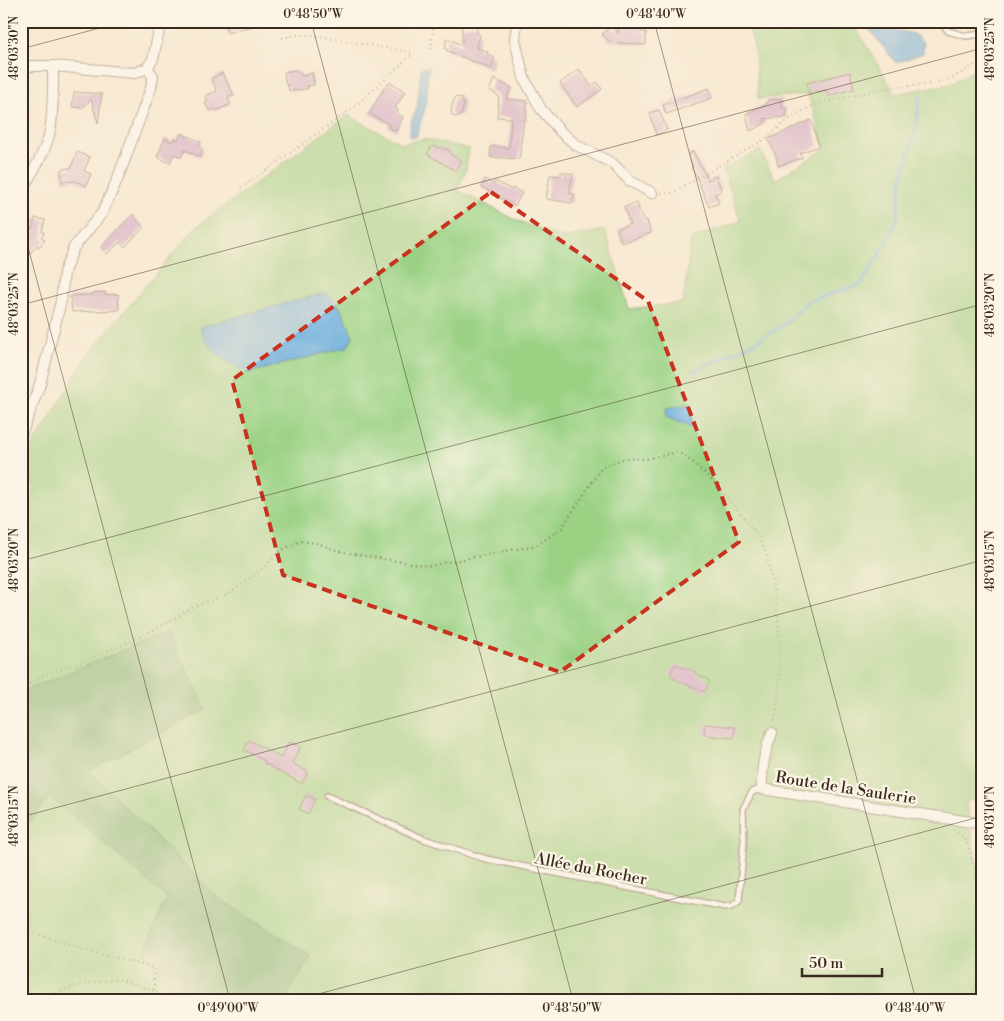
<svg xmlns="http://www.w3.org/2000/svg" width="1004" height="1021" font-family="'Libre Bodoni',serif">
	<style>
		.green { fill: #9ad183; stroke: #6a7e50 }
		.forest { fill: #7bb371; stroke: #5b6e48 }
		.water { fill: #67acdd; stroke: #516b7e }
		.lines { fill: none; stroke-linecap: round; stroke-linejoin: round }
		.stream { stroke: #67acdd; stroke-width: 3 }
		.building { fill: #cb9cc8 }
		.service-casing { stroke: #7d6d5d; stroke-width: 8 }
		.minor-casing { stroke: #7d6d5d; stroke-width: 12 }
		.path { stroke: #7d6d5d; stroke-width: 2; stroke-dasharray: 1 4; stroke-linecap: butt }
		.service { stroke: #fff; stroke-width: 5 }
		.minor { stroke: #fff; stroke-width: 10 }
		.marked { fill: none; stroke: #c8321e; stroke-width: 4; stroke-dasharray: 10 6; stroke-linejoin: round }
		.ticks { fill: none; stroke: #3b2a1e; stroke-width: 1; stroke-opacity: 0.45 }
		.labels { text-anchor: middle; stroke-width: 4.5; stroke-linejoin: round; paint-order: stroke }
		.street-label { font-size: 16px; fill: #3b2a1e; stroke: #fcf5e5 }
		.neatline { fill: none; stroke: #3b2a1e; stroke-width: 2 }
		.ticks-label { font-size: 12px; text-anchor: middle; fill: #3b2a1e }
	</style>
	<rect width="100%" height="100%" fill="#fcf5e5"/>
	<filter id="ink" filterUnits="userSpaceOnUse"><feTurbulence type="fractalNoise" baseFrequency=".02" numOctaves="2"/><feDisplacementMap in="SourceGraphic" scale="10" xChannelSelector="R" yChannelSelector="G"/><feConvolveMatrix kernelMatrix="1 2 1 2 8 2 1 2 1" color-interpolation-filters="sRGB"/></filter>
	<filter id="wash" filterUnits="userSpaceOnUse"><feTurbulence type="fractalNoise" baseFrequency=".0096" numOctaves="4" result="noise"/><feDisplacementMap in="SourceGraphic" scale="20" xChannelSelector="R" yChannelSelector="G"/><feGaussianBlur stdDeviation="1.12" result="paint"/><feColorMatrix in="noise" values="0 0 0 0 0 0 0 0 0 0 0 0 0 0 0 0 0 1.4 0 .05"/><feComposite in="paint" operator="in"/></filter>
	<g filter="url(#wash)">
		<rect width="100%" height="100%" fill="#f8e9d2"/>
		<!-- green -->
		<path class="green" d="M748,21H847L854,25L895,94L950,84L983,65V792L966,803L978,872L983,869V1000H21V498L35,490L21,465L90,352L195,228L348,115L402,144L423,139L469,149L466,170L457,190L518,221L563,238L605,230L629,309L683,303L691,239L741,221L723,169L760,150L775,180L825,149L808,94L758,99L755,53Z"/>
		<!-- forest -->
		<path class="forest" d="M168,632L206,709L89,771L218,898L311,956L286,997L281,1000H180L144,952L167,898L50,796L21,833V692Z"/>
		<!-- water -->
		<path class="water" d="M872,25L914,34L924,43L923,53L896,63L869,29Z
			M429,67L427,78V102L416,137H410V124L417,108L421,68Z
			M324,293C340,298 346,322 353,337L347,347L249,373C227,363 206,351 200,327Z
			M692,404V428L666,417L667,408Z"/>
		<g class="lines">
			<!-- stream -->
			<path class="stream" d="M694,371L750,345L783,326L807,302L861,284L887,242L897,220L901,183L916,128L920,95"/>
		</g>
		<g id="blocks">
			<!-- building -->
			<path class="building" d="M224,21H260L261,24L227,33Z
				M619,21H641V32H646V45L610,42L602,34L611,26L618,33Z
				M466,25H477V33L480,35L477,48L488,52L487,54L495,58L491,69L446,50V38L462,45V26H466Z
				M579,69L591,86L597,82L602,89L577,107L560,83Z
				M296,70L303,76L312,73L314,85L307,86L308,89L289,91L288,85H286L284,72Z
				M850,72L854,89L828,96L826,90L809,93L807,83Z
				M222,73L234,95L227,98L231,104L216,111L214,109L209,111L205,103L208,102L205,96L217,91L211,79Z
				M494,79L512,88L506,99L527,101L526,120H524L519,159L490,157L491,146L509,148L511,118L497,117L499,96L489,90Z
				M390,82L405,91L395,109L398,110L397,114L403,117L396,131L388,127L389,124L369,114L384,88Z
				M709,88L712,98L666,114L663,105Z
				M74,92L102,94L98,123L91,99L82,108L72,107Z
				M456,97L462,98L464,104L461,115L455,117L452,115L451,110L453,102Z
				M782,99V108H786V117L764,119L766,123L750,131L746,114L768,103L767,100Z
				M659,110L667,130L656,135L650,113Z
				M811,120L819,146L800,153L802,158L778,166L776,156L768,139Z
				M181,133L201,142L199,147L203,149L200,157L185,150L181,157L174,154L170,163L157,157L165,138L172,142L174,138L178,140Z
				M432,146L450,150V154L462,161L456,171L427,154Z
				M77,152L90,157L84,171L91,174L86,186L75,181L62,182L61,169L71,168Z
				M693,152L708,180L716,176L722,191L715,194L719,203L709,207L695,173L691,168L693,167L688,154Z
				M561,172L573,174L569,193L574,194L572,203L546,199L550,175L561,176Z
				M485,179L493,184L495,181L512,190L513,188L522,193L515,206L481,187Z
				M637,203L643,221L647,220L651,233L622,243L617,229L630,224L624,207Z
				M132,215L144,227L125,247L120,242L107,254L101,248Z
				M35,218L45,220L42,232L45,233L41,237L45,240L39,247L37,245L21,264V238L33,227Z
				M105,292V295L118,294L119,310L72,312L70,296L93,295V293Z
				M675,664L687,669L688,668L696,672L695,673L710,681L705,692L674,679L675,677L670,675Z
				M705,724L735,727L734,738L704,735Z
				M249,740L281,758L289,742L301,747L292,763L308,772L302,784L264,763L265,761L244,750Z
				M306,795L315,799L308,814L299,809Z"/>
		</g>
	</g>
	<g filter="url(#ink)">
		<use href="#blocks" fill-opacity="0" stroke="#7d6d5d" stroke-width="1"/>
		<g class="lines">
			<!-- service casing -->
			<g class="service-casing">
				<path id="service" d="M941,21L948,31L966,36L983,34
					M327,796L424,839L486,859L725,907L732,906L739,901L744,840L743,809L752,792L762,789"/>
			</g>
			<!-- minor casing -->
			<g class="minor-casing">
				<path id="minor" d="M517,21L515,40L524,78L541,109L560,131L576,145L612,163L630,181L652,193
					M21,66H53L135,73L147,68
					M147,68L153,59L161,21
					M21,190C32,174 42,158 48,139C54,120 53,85 53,66
					M21,435L40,384L61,301L64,272L74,247L102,213L118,178L151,88L153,76L147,68
					M772,733C764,752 761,769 762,789L983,824"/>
			</g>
			<!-- path -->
			<path class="path" d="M282,38L297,35H313L414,53
				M431,49L434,21
				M241,188L353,108L414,53
				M661,193H672L762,141L792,117L813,105L885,88L923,85L951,79L983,60
				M21,689L45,674L77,664L125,644L162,626L193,607L228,594L256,574L282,550L300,541L316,543L342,552L428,566L537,545L561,529L602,467L625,458L645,459L678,452C697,464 708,476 723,493C734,506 755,529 762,544C767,554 769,567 771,577C782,626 783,675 774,724
				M21,793L28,802L21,815
				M953,830C955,831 958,832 960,834C976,846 980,907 983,928
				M21,928L78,948L154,968V990L164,1000
				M32,1000L83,984L118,979L154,990
				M970,1000L983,967"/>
			<!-- service -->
			<use href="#service" class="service"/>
			<!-- minor -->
			<use href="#minor" class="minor"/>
		</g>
	</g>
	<!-- marked area -->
	<path d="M0 0H1004V1021H0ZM491,192L648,301L739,542L560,672L283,575L232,380Z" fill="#f8e9d2" fill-opacity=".55" fill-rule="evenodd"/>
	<path class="marked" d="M491,192L648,301L739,542L560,672L283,575L232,380Z"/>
	<!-- ticks -->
	<path class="ticks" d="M311,21L573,1000M654,21L916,1000M21,49L126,21M21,221L230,1000M21,305L983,48M21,561L983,304M21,817L983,560M296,1000L983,816"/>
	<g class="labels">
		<!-- street labels -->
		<g class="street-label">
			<text transform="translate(846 787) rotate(9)" y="6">Route de la Saulerie</text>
			<text transform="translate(591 868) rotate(11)" y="6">Allée du Rocher</text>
		</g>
	</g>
	<!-- margin -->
	<rect width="1004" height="1021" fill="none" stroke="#fcf5e5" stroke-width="55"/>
	<!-- scale -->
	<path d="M802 968v8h80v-8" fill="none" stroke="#3b2a1e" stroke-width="2.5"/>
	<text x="809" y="968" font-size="15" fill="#3b2a1e" stroke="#fcf5e5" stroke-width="4" paint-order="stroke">50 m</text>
	<rect x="28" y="28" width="948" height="966" class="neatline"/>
	<g class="ticks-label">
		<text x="313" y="18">0°48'50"W</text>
		<text x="656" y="18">0°48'40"W</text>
		<text transform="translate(14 48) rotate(-90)" y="4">48°03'30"N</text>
		<text transform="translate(990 49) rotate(-90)" y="4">48°03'25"N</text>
		<text transform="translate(14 304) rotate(-90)" y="4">48°03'25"N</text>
		<text transform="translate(990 305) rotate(-90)" y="4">48°03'20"N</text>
		<text transform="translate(14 560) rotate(-90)" y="4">48°03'20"N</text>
		<text transform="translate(990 561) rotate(-90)" y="4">48°03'15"N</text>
		<text transform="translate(14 816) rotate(-90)" y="4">48°03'15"N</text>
		<text transform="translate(990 817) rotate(-90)" y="4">48°03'10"N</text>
		<text x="228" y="1012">0°49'00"W</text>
		<text x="572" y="1012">0°48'50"W</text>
		<text x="915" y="1012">0°48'40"W</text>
	</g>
</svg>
